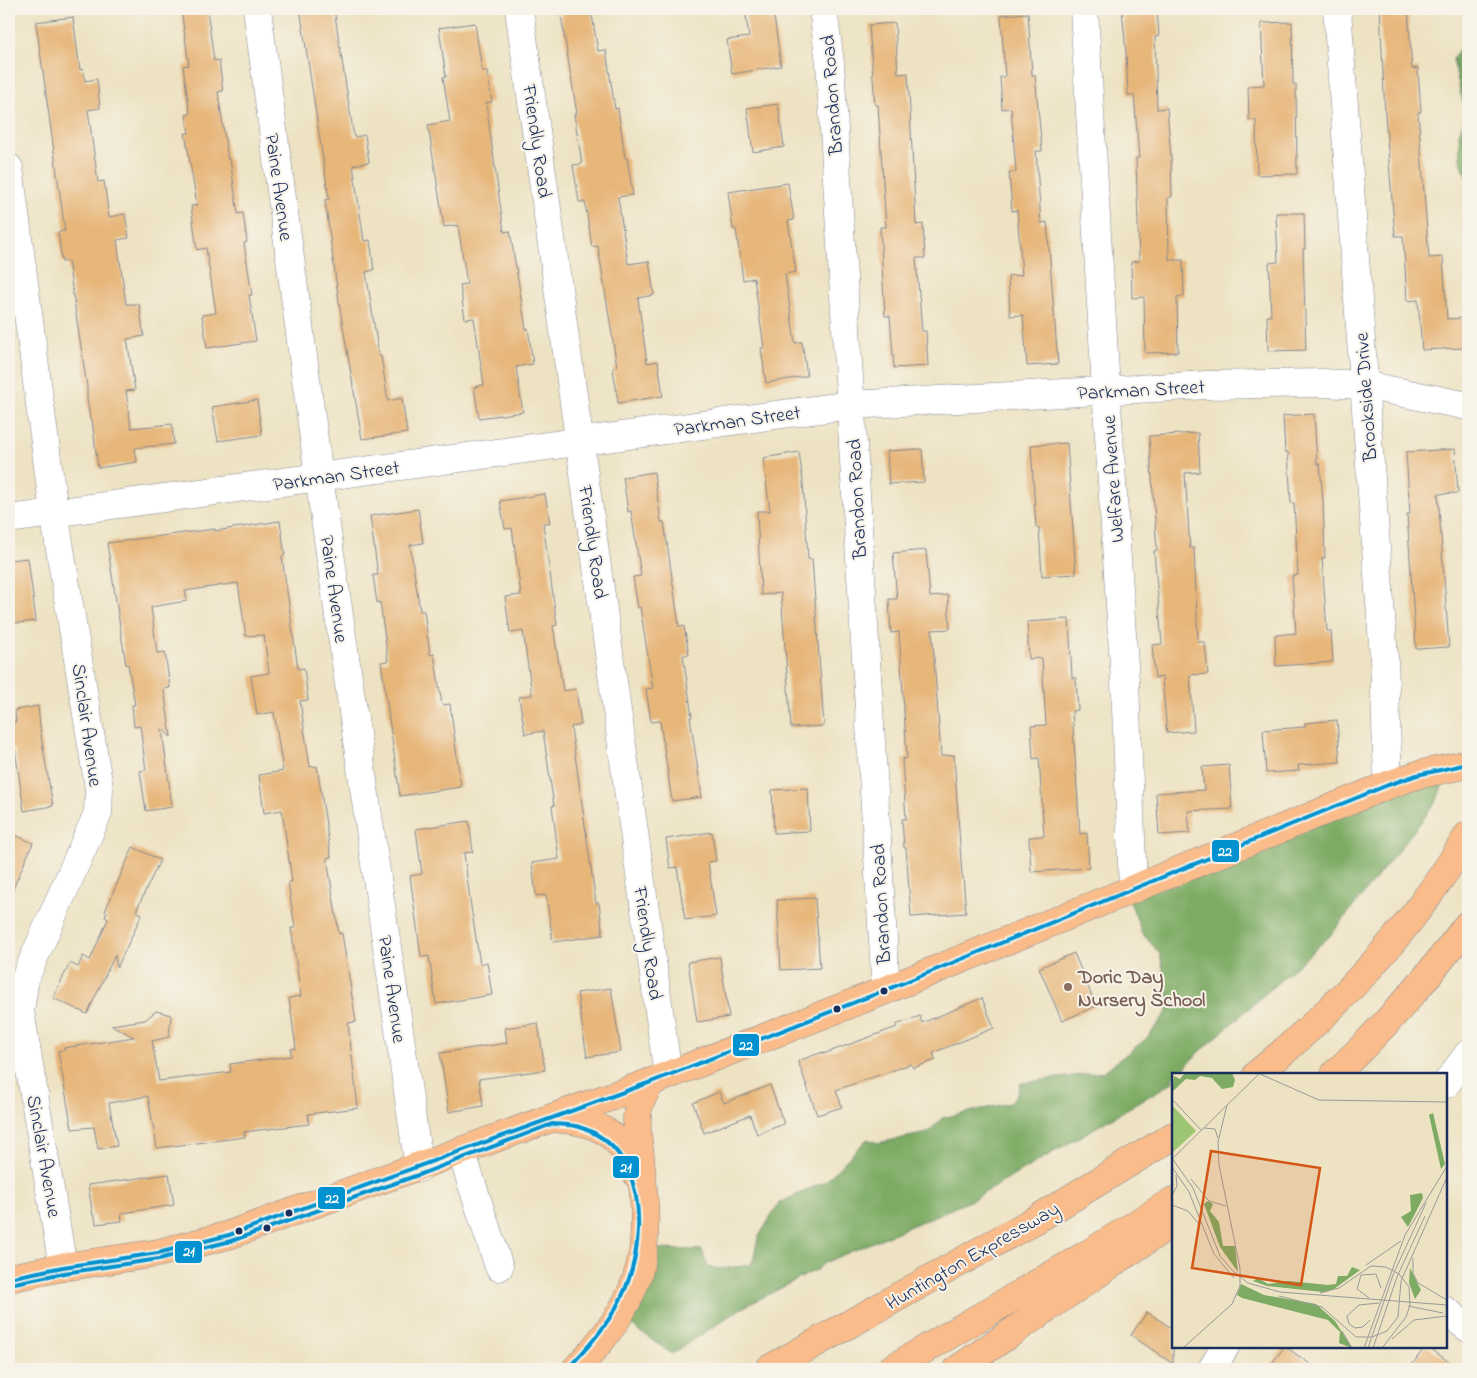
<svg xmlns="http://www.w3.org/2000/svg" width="1477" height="1378" font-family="'Indie Flower',sans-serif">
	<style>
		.forest { fill: #7dab64; stroke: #4c6d61 }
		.building { fill: #e7b679 }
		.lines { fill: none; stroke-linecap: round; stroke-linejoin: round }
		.minor-casing { stroke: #848890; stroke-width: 29 }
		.major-casing { stroke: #848890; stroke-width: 29 }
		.highway-casing { stroke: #848890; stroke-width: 29 }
		.minor { stroke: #fff; stroke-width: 28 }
		.major { stroke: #f9bc8a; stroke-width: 28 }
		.highway { stroke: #f9bc8a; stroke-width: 28 }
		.bus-1-casing { stroke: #f7f3e8; stroke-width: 8 }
		.bus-2-casing { stroke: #f7f3e8; stroke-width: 8 }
		.bus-1 { stroke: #0092d0; stroke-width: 4 }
		.bus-2 { stroke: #0092d0; stroke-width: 4 }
		.education-dot { fill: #8d6e63; stroke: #f7f3e8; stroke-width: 2 }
		.bus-dot { fill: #1b2f5e; stroke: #f7f3e8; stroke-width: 2 }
		.labels { text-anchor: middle; stroke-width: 4; stroke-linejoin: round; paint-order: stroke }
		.street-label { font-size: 20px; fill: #1b2f5e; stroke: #f7f3e8 }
		.education-label { font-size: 20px; font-weight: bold; fill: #785e54; stroke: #f7f3e8; text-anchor: start }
		.inset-road { fill: none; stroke: #999a9a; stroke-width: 1 }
		.view { fill: #d45514; fill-opacity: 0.15; stroke: #d45514; stroke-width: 2.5 }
		.inset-edge { fill: none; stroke: #1b2f5e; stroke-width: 2.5 }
		.line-badge { stroke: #f7f3e8; stroke-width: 2 }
		.badge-label { font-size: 14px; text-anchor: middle; font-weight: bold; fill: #fff }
	</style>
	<rect width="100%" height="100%" fill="#f7f3e8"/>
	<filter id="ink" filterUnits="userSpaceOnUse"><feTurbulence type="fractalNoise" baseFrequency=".02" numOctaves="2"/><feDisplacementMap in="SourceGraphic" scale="10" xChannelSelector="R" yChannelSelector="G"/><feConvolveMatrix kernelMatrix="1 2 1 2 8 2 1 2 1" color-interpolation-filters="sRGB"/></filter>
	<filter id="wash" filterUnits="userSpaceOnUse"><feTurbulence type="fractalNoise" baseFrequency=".0096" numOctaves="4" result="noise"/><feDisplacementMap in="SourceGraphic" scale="20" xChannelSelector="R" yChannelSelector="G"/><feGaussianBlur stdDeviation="1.12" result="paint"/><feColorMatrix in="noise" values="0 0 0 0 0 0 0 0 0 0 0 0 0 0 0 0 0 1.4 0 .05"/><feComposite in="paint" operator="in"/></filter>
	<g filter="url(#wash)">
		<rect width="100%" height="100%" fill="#ede2c2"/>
		<!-- forest -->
		<path class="forest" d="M1468,35V181L1460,159L1459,133L1466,116L1453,59Z
			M1449,765L1436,803L1330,936L1192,1059L1180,1074H1173V1082L972,1200L824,1263L818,1269L740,1309L672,1354L621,1318L649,1249L702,1250L708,1267L721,1269L749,1265L753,1261L758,1238L779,1203L826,1181L867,1139L878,1143L928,1133L942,1118L1010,1103L1017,1094L1021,1083L1103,1072L1146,1039L1167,1012L1168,994L1160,954L1142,933L1127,894Z"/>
		<g id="blocks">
			<!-- building -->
			<path class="building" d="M181,9H207L214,61L219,60L223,91L218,92L228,160L230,159L238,214L243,213L247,242L244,243L252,295H249L256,341L207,348L202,315L216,313L206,248L197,250L191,206L197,205L185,133H189L186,115L190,114L183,66L189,65Z
				M300,9H334L354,137L365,135L369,162L353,165L364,241L370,240L374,270L366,272L379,356H381L388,401L402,398L407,433L362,439L339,303L325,200L329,199Z
				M560,9H591L598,51L606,50L615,109L618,108L625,158H627L633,195L618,197L628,264L649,261L654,295L638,298L647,363L658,361L663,396L618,403L613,368L617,367L598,246L592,247L585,202H579L573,165L582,164L574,114H577Z
				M745,9H773L781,66L732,74L727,40L749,37Z
				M1122,9H1157L1159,36L1155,37L1157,109L1167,108L1171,158L1172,197H1168L1169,260H1183L1184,296L1177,297L1178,352L1145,353L1144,297L1132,298L1131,262L1139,261L1136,158H1139L1134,95H1128L1126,52Z
				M1380,9H1408L1412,69L1418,68L1421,112H1418L1429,258L1443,257L1447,319L1462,318L1464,348L1422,350L1418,300L1407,301L1403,236H1395L1385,114Z
				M1028,13L1032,75H1035L1042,151H1036L1041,223L1047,222L1058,364L1027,366L1023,315L1010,316L1008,276L1022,275L1017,210L1012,211L1009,172H1016L1011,108L1002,109L1000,77H1005L1001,15Z
				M73,17L80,70L83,69L85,81L97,79L100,108L88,110L98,182L104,181L109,217L125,214L129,238L117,240L126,304H139L144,336L127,339L135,390L126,391L131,428L172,424L174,444L135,448L137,462L98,468L92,420H90L87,398V387L68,261L62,262L58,232L65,231L36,22Z
				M1292,22L1293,84H1296L1297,174L1257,175L1256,120H1249L1248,86L1264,85L1261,23Z
				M475,23L482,71H487L492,102L486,103L504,232L510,231L526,329L528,328L533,364L516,367L523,412L479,418L474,387L484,385L474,318L465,319L460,285L467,284L458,225L444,227L428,125L450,121L443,77H446L439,28Z
				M895,23L898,74L908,73L916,225L923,224L925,258H916L922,331H926L928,366L894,368L890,316H885L883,283L880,227H886L878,105H875L869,25Z
				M778,104L784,147L753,152L747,108Z
				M788,183L794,220L788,221L796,272L785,274L795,343L802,342L807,376L766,383L761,348H764L754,278L743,280L736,229H733L728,192Z
				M1276,213H1304L1305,249H1303L1306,350L1268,351L1267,316H1271L1269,263L1278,262Z
				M257,400L262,435L218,441L212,407Z
				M1314,414L1317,464H1320L1323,501L1325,558H1322L1327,631H1331L1333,662L1276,666L1275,635L1296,633L1292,576L1298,575L1294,503H1291L1288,452H1285L1283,416Z
				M1198,433L1200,472L1185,473L1190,548H1194L1198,642H1205L1208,674L1190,675L1194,731L1167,733L1162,677L1155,678L1152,645L1162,644L1154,551L1157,550L1149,436Z
				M1067,443L1076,574L1042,576L1039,528H1036L1031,445Z
				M922,449L924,482L889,484L887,451Z
				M1455,449L1458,493L1438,494L1449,647L1416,649L1407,514H1410L1406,452Z
				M799,452L803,482L808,559H812L824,726L791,728L781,593L761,595L757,511H770L763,458Z
				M654,472L661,522H664L679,626H684L689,655H683L692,717H690L702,797L672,801L660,721L651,722L646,689L653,688L640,607L638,608L633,577L641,576L631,511L628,512L623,477Z
				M545,494L550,523H543L557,625L553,626L563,691L576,689L581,725L571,727L596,903H599L603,935L553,942L546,895L536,896L532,863L559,859L552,806H554L543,731L525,734L519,697L532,695L523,631L510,633L505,597L521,595L512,528L505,529L500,501Z
				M418,509L423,543L410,545L420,611H424L430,655L434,654L442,705L450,704L461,787L400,796L381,662L388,661L380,602L377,603L373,575H378L370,516Z
				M280,521L285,555L282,556L298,669L304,668L308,700L300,701L310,767L317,766L331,857L327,858L339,934L342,933L356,1022L348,1023L358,1108L308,1114L309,1124L244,1132L245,1137L157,1148L148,1096L109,1103L117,1146L98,1149L94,1127L72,1129L58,1051L65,1050L64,1048L134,1037L111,1025L145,1020L156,1011L171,1015L169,1037L152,1041L159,1081L231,1072L230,1064L291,1056V1049L296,1048L289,998L301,996L291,928H295L288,882H292L282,810L264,813L259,775L283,771L274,712L257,715L251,676L269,673L264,635L246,636L238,583L185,591L187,601L151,607L157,653L165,652L170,688L164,689L171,737L162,729L172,807L146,811L140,771L146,770L140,726L134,727L132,705H135L128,664L126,665L107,543L215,529V531Z
				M926,550L930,597L948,595L950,629L932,630L941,756L954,755L962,876H963L966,913L911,917L906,848H904L902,819H906L902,759L907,758L899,632L891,633L889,599H897L893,553Z
				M28,558L36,621L9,624V560Z
				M1069,619L1072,678H1076L1078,710L1072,711L1080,834L1087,833L1089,868L1031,872L1029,837L1044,836L1039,758L1033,759L1031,726L1046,725L1042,658L1029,659L1027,622Z
				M38,706L41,736L53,806L24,811L15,749L9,750V722H16L15,710Z
				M1337,720L1340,762L1298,765L1299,771L1266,773L1263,730L1305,727V723Z
				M1229,765L1232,809L1188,811L1190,833L1159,835L1156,793L1204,790L1202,767Z
				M808,788L810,831L774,833L772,790Z
				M469,821L473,852L464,853L470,900L480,964L487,962L492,995L436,1004L429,956L421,957L410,876L422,874L416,829Z
				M9,832L33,843L9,898Z
				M712,832L716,861L708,862L716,916L685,920L677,867L670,868L666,839Z
				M133,847L160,860L136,911L142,914L117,968L115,955L87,1014L53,998L70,963L78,967L83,956L90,960L108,919L105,917L107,912L105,911Z
				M815,898L820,968L781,970L777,900Z
				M1074,953L1096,1006L1062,1021L1039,968Z
				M720,957L729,1017L697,1022L688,962Z
				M611,988L621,1052L587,1057L577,993Z
				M982,998L994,1028L933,1053L936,1060L913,1068L911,1064L836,1090L842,1107L817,1115L798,1061L823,1052V1054L897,1027L896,1025L920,1016L922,1023Z
				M538,1023L545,1070L479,1079L483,1106L449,1112L440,1053L507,1043L505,1028Z
				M770,1085L784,1124L757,1134L750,1115L704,1133L693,1103L719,1092L724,1103Z
				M169,1174L174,1205L123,1213L121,1214L122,1221L96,1224L95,1216H93L88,1185Z
				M1147,1312L1173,1329V1364L1131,1335Z
				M1284,1347H1286L1317,1369H1268Z
				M1425,1347H1428L1459,1369H1409Z"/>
		</g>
	</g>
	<g filter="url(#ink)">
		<use href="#blocks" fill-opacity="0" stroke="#848890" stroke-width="1"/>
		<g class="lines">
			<!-- minor casing -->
			<g class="minor-casing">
				<path id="minor" d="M257,9L319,477L419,1168
					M519,9L668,1075
					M823,9L830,63L886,990
					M1084,9L1106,390L1125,681L1133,889
					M1337,9L1384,658L1388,785
					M9,168L54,512L99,788L98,813L25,978L20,1011L63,1267
					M9,519L850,405L1207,385L1322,383L1364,385L1468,406
					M1446,1084L1468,1054
					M461,1151L499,1267
					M1446,1311L1468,1328
					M1212,1369L1225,1347"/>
			</g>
			<!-- major casing -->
			<g class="major-casing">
				<path id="major" d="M9,1278L63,1267L158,1253L229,1235L651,1082L886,990L1388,785L1417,775L1468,764"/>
			</g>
			<!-- highway casing -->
			<g class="highway-casing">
				<path id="highway" d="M1257,1074C1339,1007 1414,927 1468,835
					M1335,1074C1384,1028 1428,978 1468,924
					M551,1118C598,1121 619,1131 638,1176
					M576,1369C607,1336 637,1298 643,1251C647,1219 643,1187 640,1156C638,1141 635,1124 638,1110C641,1099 645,1091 651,1082
					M769,1369L1037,1219L1173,1136
					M891,1369L1091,1252L1173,1201
					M958,1369L1173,1222"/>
			</g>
			<!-- minor -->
			<use href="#minor" class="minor"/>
			<!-- major -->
			<use href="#major" class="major"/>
			<!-- highway -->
			<use href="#highway" class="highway"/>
			<!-- bus-1 casing -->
			<g class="bus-1-casing">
				<path id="bus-1" d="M9,1278L63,1267L158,1253L229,1235L651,1082L886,990L1388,785L1417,775L1468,764"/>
			</g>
			<!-- bus-2 casing -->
			<g class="bus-2-casing">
				<path id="bus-2" d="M10,1284L64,1273L159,1259L231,1241L421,1174L552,1124C562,1125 573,1124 582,1128C646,1149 647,1234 626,1287C614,1317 593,1342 571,1365"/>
			</g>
			<!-- bus-1 -->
			<use href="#bus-1" class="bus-1"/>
			<!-- bus-2 -->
			<use href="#bus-2" class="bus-2"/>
		</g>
	</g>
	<!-- markers -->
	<circle class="education-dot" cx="1068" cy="987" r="5"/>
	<g class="bus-dot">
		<circle cx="884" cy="991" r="4.5"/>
		<circle cx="837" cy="1009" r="4.5"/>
		<circle cx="289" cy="1213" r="4.5"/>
		<circle cx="267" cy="1228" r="4.5"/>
		<circle cx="239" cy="1231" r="4.5"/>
	</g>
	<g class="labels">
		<!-- street labels -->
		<g class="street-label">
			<text transform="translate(831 95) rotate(-94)" y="7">Brandon Road</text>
			<text transform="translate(538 141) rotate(82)" y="7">Friendly Road</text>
			<text transform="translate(280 187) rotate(82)" y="7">Paine Avenue</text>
			<text transform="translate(1141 389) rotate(-3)" y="7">Parkman Street</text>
			<text transform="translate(1365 397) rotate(-94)" y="7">Brookside Drive</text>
			<text transform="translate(737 420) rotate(-8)" y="7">Parkman Street</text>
			<text transform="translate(336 475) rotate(-8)" y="7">Parkman Street</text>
			<text transform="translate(1112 479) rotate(-94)" y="7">Welfare Avenue</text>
			<text transform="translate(856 499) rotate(-93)" y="7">Brandon Road</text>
			<text transform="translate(594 542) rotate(82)" y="7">Friendly Road</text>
			<text transform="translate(335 589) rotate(82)" y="7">Paine Avenue</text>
			<text transform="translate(88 725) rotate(82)" y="7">Sinclair Avenue</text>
			<text transform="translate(880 904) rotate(-93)" y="7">Brandon Road</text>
			<text transform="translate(649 943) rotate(82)" y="7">Friendly Road</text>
			<text transform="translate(393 989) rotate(82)" y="7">Paine Avenue</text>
			<text transform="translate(45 1156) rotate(80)" y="7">Sinclair Avenue</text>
			<text transform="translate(972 1255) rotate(-30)" y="7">Huntington Expressway</text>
		</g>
		<!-- education labels -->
		<g class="education-label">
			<text x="1078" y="983">Doric Day<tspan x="1078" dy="23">Nursery School</tspan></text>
		</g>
	</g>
	<!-- overview -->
	<g transform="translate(1172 1073)">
		<rect width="275" height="275" fill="#ede2c2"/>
		<path d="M0,32L24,58L0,80Z" fill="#9cc672"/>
		<path d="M13,0H60L63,7L61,14L50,16L40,5L28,3L23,7L14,6L0,19L2,3L8,6ZM261,40L273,91L269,96L257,42ZM250,120L251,125L236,154L229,144L239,138L238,122ZM36,128L41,131L38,138L47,149L51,173H63L66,199L48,174L32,131ZM180,194L188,197L162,216L151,219L95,213L81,208L86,205L96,211L117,208L156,212L164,211L166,203H175ZM238,195L249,217L243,226L237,210ZM69,211L92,222L144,231L163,248L180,275L167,270L168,259L156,247L70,225L65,222Z" fill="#7dab64"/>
		<path class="inset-road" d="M88,1L147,27L275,29M0,26L29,57M32,55L43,56L46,65M0,85L21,115L48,183L61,198L76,210L108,219L275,232M0,86L88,0M0,94L17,119L42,181L62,205M19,106L37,128L54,133M0,122L5,113L4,102M0,132L16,138L26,150M241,185V200L246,210L275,227M194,192L229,168M148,220L167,215L199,193L214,194L227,201L237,214L238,232L234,244L210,275M107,223L150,234L184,264H200L215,258L226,244L229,208L275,104M197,225L185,216L189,202L204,201L209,215M236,233L271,240M198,247L191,254L183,255L177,251L175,243L187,232L207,230M170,258L180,275M220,266L242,247L275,243M11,275L60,231L68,213V195L47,92L46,69L55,32M192,275L233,162L275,93M196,275L221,202L254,130M201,275L225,204L253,143"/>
		<path class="view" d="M39,78L148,95L129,212L20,195Z"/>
		<rect width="275" height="275" class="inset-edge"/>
	</g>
	<g class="line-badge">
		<rect x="1211" y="839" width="29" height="24" rx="5" fill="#0092d0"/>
		<rect x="732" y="1033" width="28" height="24" rx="5" fill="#0092d0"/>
		<rect x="612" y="1155" width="28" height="24" rx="5" fill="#0092d0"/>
		<rect x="317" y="1186" width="29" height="24" rx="5" fill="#0092d0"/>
		<rect x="174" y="1240" width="29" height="24" rx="5" fill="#0092d0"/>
	</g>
	<g class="badge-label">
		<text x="1225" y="856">22</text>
		<text x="746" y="1050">22</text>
		<text x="626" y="1172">21</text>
		<text x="332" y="1203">22</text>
		<text x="189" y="1256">21</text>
	</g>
	<!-- margin -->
	<rect width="1477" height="1378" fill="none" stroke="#f7f3e8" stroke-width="30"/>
</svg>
